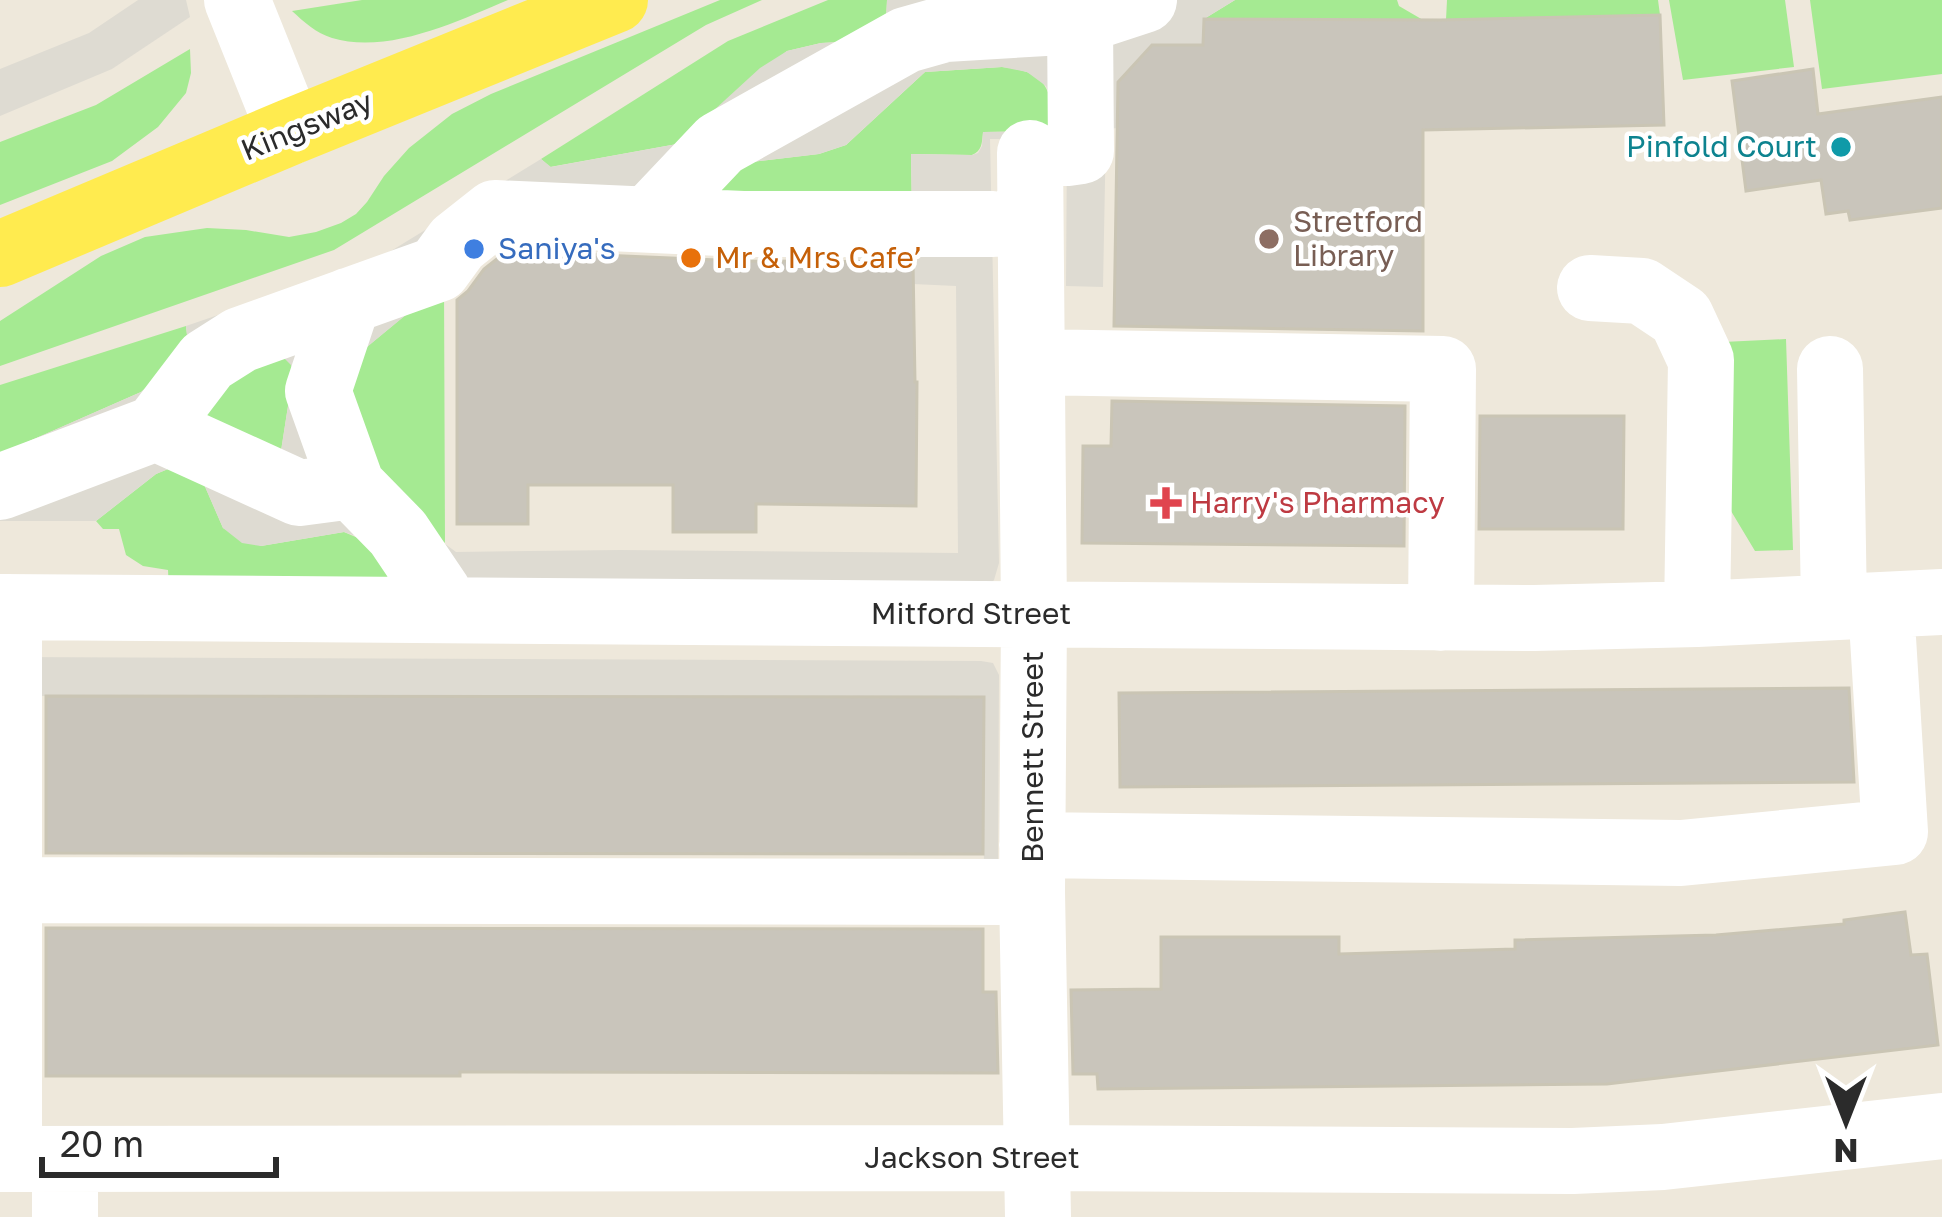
<svg xmlns="http://www.w3.org/2000/svg" width="1942" height="1217" font-family="'Golos Text',sans-serif">
	<style>
		.green { fill: #a5ea92 }
		.plaza { fill: #dedbd2; fill-rule: evenodd }
		.building { fill: #c9c5bb; stroke: #cac5b4; stroke-width: 3 }
		.lines { fill: none; stroke-linecap: round; stroke-linejoin: round }
		.minor { stroke: #fff; stroke-width: 66 }
		.major { stroke: #ffeb4f; stroke-width: 66 }
		.culture-dot { fill: #0f9aa8; stroke: #fff; stroke-width: 4.5 }
		.education-dot { fill: #8d6e63; stroke: #fff; stroke-width: 4.5 }
		.shop-dot { fill: #3f7fe0; stroke: #fff; stroke-width: 4.5 }
		.food-dot { fill: #e8710a; stroke: #fff; stroke-width: 4.5 }
		.health-dot { fill: #e0444e; stroke: #fff; stroke-width: 4.5 }
		.labels { text-anchor: middle; stroke-width: 9; stroke-linejoin: round; paint-order: stroke }
		.street-label { font-size: 30px; fill: #2b2b2b; stroke: #fff }
		.culture-label { font-size: 30px; fill: #0d838f; stroke: #fff; text-anchor: end }
		.education-label { font-size: 30px; fill: #785e54; stroke: #fff; text-anchor: start }
		.shop-label { font-size: 30px; fill: #366cbe; stroke: #fff; text-anchor: start }
		.food-label { font-size: 30px; fill: #c56008; stroke: #fff; text-anchor: start }
		.health-label { font-size: 30px; fill: #be3a42; stroke: #fff; text-anchor: start }
	</style>
	<rect width="100%" height="100%" fill="#eee8db"/>
	<!-- green -->
	<path class="green" d="M362,0H508C458,21 388,55 332,38C316,33 304,22 292,11Z
		M720,0H762L706,25L334,250L0,366V321L101,256L145,237L207,228L246,230L289,237L316,232L341,223L356,214L367,202L384,176L409,148L452,114L491,94Z
		M828,0H887L886,20L860,41L821,43L787,51L677,144L550,167L541,159L728,41Z
		M1235,0H1397L1399,6L1423,20L1204,19Z
		M1447,0H1658L1660,15L1446,20Z
		M1669,0H1785L1794,67L1683,80Z
		M1810,0H1942V74L1822,89Z
		M190,49L191,73L186,93L158,127L112,161L0,205V142L96,105Z
		M1002,67C1047,71 1053,90 1053,131L983,132C982,143 982,151 972,155L911,154L912,217L743,215L707,174L718,166L819,154L846,145L925,72Z
		M444,283L445,543L389,502L343,372L356,356Z
		M186,326L187,335L152,383L141,392L0,454V385Z
		M1786,339L1793,550L1755,551L1728,506L1723,342Z
		M285,358L292,365L293,374L281,451L204,417L225,368Z
		M168,469L203,482L223,528L261,546L344,532L365,541L400,593L169,590L168,570L143,566L126,555L119,529H103L96,521L156,474Z"/>
	<!-- plaza -->
	<path class="plaza" d="M138,0H186L190,17L112,69L0,116V69L89,33Z
		M887,0H1235L1204,19L1203,45H1152L1118,82V128L1106,129L1103,287L1066,286L1067,139H990L999,563L994,580L986,590L439,594L376,555L359,537L344,532L261,546L242,543L223,528L203,482L168,469L156,474L96,521H0V454L141,392L152,383L187,335L186,326L373,262L541,159L551,167L677,144L760,68L787,51L821,43L860,41L886,20ZM1002,67L1027,72L1046,86L1052,101V131L983,132L982,146L978,153L972,155L911,154L912,216L705,198L718,166L819,154L846,145L925,72ZM458,243L913,247V284L956,286L958,553L620,550L456,552L389,502L343,372L356,356L457,273ZM284,358L291,365L293,374L281,451L204,417L236,360Z
		M10,657L981,661L993,663L999,675L998,862L984,873L983,697L0,696Z"/>
	<!-- building -->
	<path class="building" d="M1660,15L1664,125L1423,130V331L1114,326L1118,82L1152,45H1203L1204,19L1441,20Z
		M1813,69L1818,114L1942,97V208L1850,220L1848,211L1826,214L1821,180L1746,191L1732,81Z
		M507,251L741,261L913,262L915,382H917L916,506L756,504V532H673V485H528V524H457V300L468,291L484,269Z
		M1112,401L1405,406L1404,546L1082,543L1083,446H1111Z
		M1480,416H1624L1623,529H1479Z
		M1849,688L1854,782L1120,787L1119,693Z
		M46,696L984,697L983,854L46,853Z
		M1905,912L1911,955L1927,954L1938,1045L1607,1084L1098,1089L1097,1074H1073L1071,990L1161,989V937H1339V954L1515,949V940L1716,935L1844,924V920Z
		M46,928L983,929V992H996L998,1073L460,1072V1076H46Z"/>
	<g class="lines">
		<!-- minor -->
		<path class="minor" d="M237,0L290,132
			M1030,153L1034,615L1032,892L1038,1217
			M1067,153L1081,151L1080,21
			M649,219L720,144L906,40L945,29L1080,21L1144,0
			M1590,288L1642,291L1681,317L1701,360L1697,614
			M1032,362L1443,369L1441,618
			M1830,369L1834,607
			M156,428L299,493L352,486L318,391L348,301
			M352,486L398,533L439,594
			M0,487L156,428L207,361L240,340L438,269L457,243L495,213L743,224H993
			M0,607L1534,618L1697,614L1942,602
			M9,607V1159
			M1032,845L1681,853L1895,832L1881,606
			M0,890L1032,892
			M0,1159L1037,1158L1573,1161L1663,1157L1942,1126
			M65,1159V1217"/>
		<!-- major -->
		<path class="major" d="M0,254L290,132L615,0"/>
	</g>
	<!-- markers -->
	<circle class="culture-dot" cx="1841" cy="147" r="12"/>
	<circle class="education-dot" cx="1269" cy="239" r="12"/>
	<circle class="shop-dot" cx="474" cy="249" r="12"/>
	<circle class="food-dot" cx="691" cy="258" r="12"/>
	<path class="health-dot" d="M1160 485h12v12h12v12h-12v12h-12v-12h-12v-12h12z"/>
	<g class="labels">
		<!-- street labels -->
		<g class="street-label">
			<text transform="translate(307 126) rotate(-22)" y="10">Kingsway</text>
			<text x="971" y="624">Mitford Street</text>
			<text transform="translate(1033 757) rotate(-90)" y="10">Bennett Street</text>
			<text x="972" y="1168">Jackson Street</text>
		</g>
		<!-- culture labels -->
		<g class="culture-label">
			<text x="1817" y="157">Pinfold Court</text>
		</g>
		<!-- education labels -->
		<g class="education-label">
			<text x="1293" y="232">Stretford<tspan x="1293" dy="34">Library</tspan></text>
		</g>
		<!-- shop labels -->
		<g class="shop-label">
			<text x="498" y="259">Saniya's</text>
		</g>
		<!-- food labels -->
		<g class="food-label">
			<text x="715" y="268">Mr &amp; Mrs Cafe’</text>
		</g>
		<!-- health labels -->
		<g class="health-label">
			<text x="1190" y="513">Harry's Pharmacy</text>
		</g>
	</g>
	<!-- north arrow -->
	<g transform="translate(1846 1121) rotate(180)" stroke="#ffffff" stroke-width="9" paint-order="stroke">
	<path d="M0-9L21 45L0 30L-21 45Z" fill="#2b2b2b"/>
	<text y="-18" font-size="33" font-weight="bold" text-anchor="middle" fill="#2b2b2b">N</text>
	</g>
	<!-- scale -->
	<path d="M42 1157v18h234v-18" fill="none" stroke="#2b2b2b" stroke-width="6"/>
	<text x="60" y="1157" font-size="36" fill="#2b2b2b" stroke="#ffffff" stroke-width="9" paint-order="stroke">20 m</text>
</svg>
